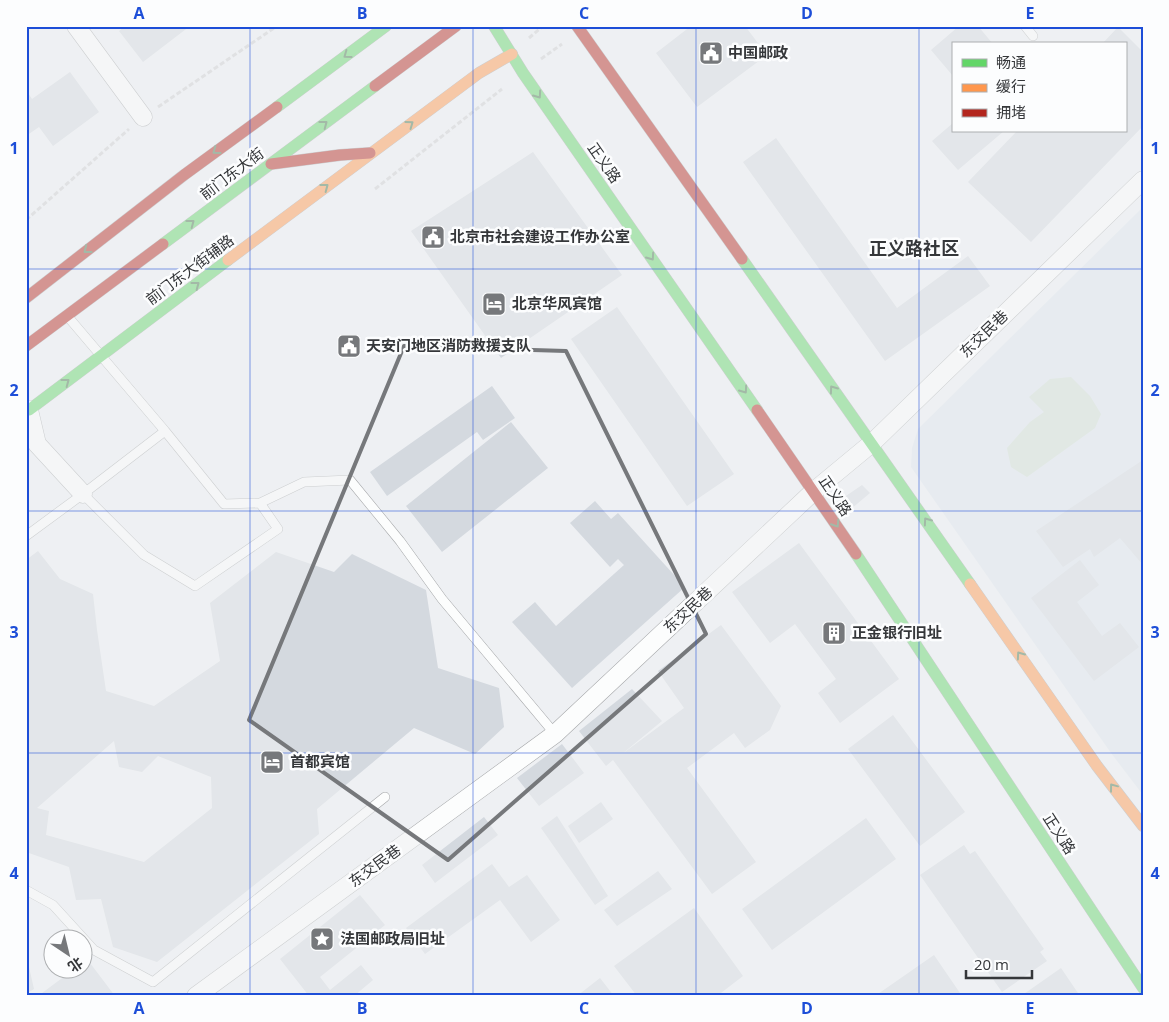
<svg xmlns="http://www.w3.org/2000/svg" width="1169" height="1022" font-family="'Open Sans','Noto Sans SC',sans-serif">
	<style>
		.built { fill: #dee5ed }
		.green { fill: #d0ded2 }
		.building { fill: #d4d9df; fill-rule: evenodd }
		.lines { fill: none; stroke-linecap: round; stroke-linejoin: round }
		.lane-casing { stroke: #a4a6a8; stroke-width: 10 }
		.street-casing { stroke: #a4a6a8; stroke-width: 19 }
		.fast-casing { stroke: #a4a6a8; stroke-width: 12 }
		.slow-casing { stroke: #a4a6a8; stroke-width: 12 }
		.jam-casing { stroke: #a4a6a8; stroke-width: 12 }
		.path { stroke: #cecfd1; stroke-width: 3; stroke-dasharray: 5 2.5; stroke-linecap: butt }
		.lane { stroke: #fcfdfd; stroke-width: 9 }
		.street { stroke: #fcfdfd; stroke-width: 18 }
		.fast { stroke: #63d668; stroke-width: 11 }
		.slow { stroke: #ff974d; stroke-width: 11 }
		.jam { stroke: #b3261e; stroke-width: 11 }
		.oneway { stroke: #47774c }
		.marked { fill: none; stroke: #76787b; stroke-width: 4; stroke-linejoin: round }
		.grid { fill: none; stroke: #1d4ed8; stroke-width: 1; stroke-opacity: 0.55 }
		.labels { text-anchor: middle; stroke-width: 5; stroke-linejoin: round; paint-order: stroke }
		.poi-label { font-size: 15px; font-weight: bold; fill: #35373a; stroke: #fcfdfe; text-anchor: start }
		.street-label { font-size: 15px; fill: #35373a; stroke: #fcfdfe }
		.quarter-label { font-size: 18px; font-weight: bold; fill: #35373a; stroke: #fcfdfe }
		.neatline { fill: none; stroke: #1d4ed8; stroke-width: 2 }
		.grid-label { font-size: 16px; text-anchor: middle; font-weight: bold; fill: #1d4ed8 }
	</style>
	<rect width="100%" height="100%" fill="#eef0f3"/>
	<!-- built -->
	<path class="built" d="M1143,207V795L1111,753L911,467L912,448L918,429Z"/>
	<!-- green -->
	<path class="green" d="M1071,377L1090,396L1101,414L1095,428L1027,477L1011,467L1007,448L1030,422L1044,412L1029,397L1050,379Z"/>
	<!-- building -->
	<path class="building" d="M125,26H190L143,62L119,31Z
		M691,26H745L767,55L697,107L656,53Z
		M959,26H978L993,44H953V76L931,50Z
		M1118,27L1143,52V126L1031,242L968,182L1017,131H1125V44H1102Z
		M70,72L99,112L53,146L39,127L26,136V90L32,99Z
		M953,123V131H1004L958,170L932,141Z
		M776,138L897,308L968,256L990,286L885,361L743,162Z
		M533,152L622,275L501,358L411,231Z
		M617,307L734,474L687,506L571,339Z
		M492,386L515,418L483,440L477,432L387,496L370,472Z
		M511,422L548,468L442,552L406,506Z
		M1143,460V565L1120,538L1094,557L1090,549L1063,567L1036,531Z
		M862,485L870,493L851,509L843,498Z
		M595,501L611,519L618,513L685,587L572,688L512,622L535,602L556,626L624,565L618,559L610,567L570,523Z
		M799,543L899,679L840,723L818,693L836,679L795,624L770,643L732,592Z
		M38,551L60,579L93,594L97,630L106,691L154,706L220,661L210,603L276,552L334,572L352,554L426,590L438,668L499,688L504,727L475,754L414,728L317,809L319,834L157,962L113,947L101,899L76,900L69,867L26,852V560ZM114,741L119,767L142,772L158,756L211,777L212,808L144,862L46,835L49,811L37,808Z
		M1080,560L1099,585L1077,602L1102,636L1120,623L1139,647L1094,681L1031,598Z
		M721,625L781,706L770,730L745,748L734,733L687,768L756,862L712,894L613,760L606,766L579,731L632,689L662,721L622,754L684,708L658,671Z
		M893,715L965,812L920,846L848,749Z
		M562,744L584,773L539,806L517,778Z
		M601,802L613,819L579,843L568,826Z
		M557,816L608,896L595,905L541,828Z
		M484,817L498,835L435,883L422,865Z
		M866,818L896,859L772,950L742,909Z
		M964,845L970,854L975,851L1044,949L1040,952L1047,961L1002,992L920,875Z
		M492,864L509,887L527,875L560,920L531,942L500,900L425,954L406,928Z
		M658,871L672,889L617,926L604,910Z
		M360,895L385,925L320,977L330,990L361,965L373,980L354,996H309L280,959Z
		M694,908L743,976L717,996H637L614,966Z
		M26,954L34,989L26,994Z
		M934,955L962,996H875Z
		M87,959L115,996H38L73,970H82V962Z
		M1061,968L1080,996H1021Z
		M600,978L614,996H577Z"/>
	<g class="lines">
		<!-- lane casing -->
		<g class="lane-casing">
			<path id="lane" d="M1025,26L1033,36
				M69,318L165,431L224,504L260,503L304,482L350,480L400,541L442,599L555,734
				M165,431L83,494L144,555L195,586L278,529L260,503
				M26,536L83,494
				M26,890L53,905L94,950L153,982L385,797"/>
		</g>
		<!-- street casing -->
		<g class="street-casing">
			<path id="street" d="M76,26L143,117
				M29,410L37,444L83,494
				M196,996L555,734L814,491L872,443L1143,180"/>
		</g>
		<!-- fast casing -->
		<g class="fast-casing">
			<path id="fast" d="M494,26L523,73L757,410
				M277,107L386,26
				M163,244L375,86
				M742,259L970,584
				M26,409L29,410L228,260
				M856,554L1143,988"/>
		</g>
		<!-- slow casing -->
		<g class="slow-casing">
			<path id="slow" d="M228,260L479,73L512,54
				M970,584L1097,766L1143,826"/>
		</g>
		<!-- jam casing -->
		<g class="jam-casing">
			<path id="jam" d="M577,26L742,259
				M375,86L456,26
				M271,164L340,155L370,153
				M26,298L184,175L277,107
				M26,346L163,244
				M757,410L856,554"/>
		</g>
		<!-- path -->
		<path class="path" d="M529,38L543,26
			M541,59L562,44
			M158,107L277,26
			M375,189L502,89
			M26,220L129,129"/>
		<!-- lane -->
		<use href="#lane" class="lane"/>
		<!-- street -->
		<use href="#street" class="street"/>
		<!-- fast -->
		<use href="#fast" class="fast"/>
		<!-- slow -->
		<use href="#slow" class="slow"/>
		<!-- jam -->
		<use href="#jam" class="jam"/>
	</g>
	<!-- one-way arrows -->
	<defs><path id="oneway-chevron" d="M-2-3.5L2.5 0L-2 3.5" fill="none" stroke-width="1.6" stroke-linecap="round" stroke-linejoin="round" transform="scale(1.25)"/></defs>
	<g class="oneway">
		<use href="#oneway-chevron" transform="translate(347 55) rotate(144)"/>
		<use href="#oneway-chevron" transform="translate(538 95) rotate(55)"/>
		<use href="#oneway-chevron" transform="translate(324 124) rotate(-37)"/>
		<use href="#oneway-chevron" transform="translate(410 124) rotate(-36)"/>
		<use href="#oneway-chevron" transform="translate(216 151) rotate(144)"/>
		<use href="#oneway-chevron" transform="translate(325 187) rotate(-37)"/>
		<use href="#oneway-chevron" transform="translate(191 223) rotate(-37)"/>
		<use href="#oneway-chevron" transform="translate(87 250) rotate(142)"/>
		<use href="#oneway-chevron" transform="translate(651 257) rotate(55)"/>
		<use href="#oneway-chevron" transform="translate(196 285) rotate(-37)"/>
		<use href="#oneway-chevron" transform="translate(66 382) rotate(-37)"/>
		<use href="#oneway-chevron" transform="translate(833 389) rotate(-126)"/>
		<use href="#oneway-chevron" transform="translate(744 390) rotate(55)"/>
		<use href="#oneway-chevron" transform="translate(927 521) rotate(-125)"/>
		<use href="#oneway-chevron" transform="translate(836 524) rotate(57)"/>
		<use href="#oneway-chevron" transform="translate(1020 655) rotate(-125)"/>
		<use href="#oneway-chevron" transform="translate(1113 787) rotate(-127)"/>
	</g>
	<!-- marked area -->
	<path d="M0 0H1169V1022H0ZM404,346L566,351L706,634L448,860L249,720Z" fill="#eef0f3" fill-opacity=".55" fill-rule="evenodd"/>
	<path class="marked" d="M404,346L566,351L706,634L448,860L249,720Z"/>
	<!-- grid -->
	<path class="grid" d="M250,26V996M473,26V996M696,26V996M919,26V996M26,269H1143M26,511H1143M26,753H1143"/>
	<!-- icons -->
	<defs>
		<g id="civic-square" transform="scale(1.25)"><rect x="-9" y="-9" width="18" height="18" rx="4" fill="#76787b" stroke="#fcfdfe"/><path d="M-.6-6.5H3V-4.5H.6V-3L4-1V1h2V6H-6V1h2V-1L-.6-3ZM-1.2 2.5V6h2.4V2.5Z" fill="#fff"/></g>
		<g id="hotel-square" transform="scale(1.25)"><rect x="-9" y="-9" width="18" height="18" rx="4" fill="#76787b" stroke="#fcfdfe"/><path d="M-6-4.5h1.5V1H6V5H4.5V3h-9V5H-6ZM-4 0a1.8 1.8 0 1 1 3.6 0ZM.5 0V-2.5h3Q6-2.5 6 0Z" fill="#fff"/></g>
		<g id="building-square" transform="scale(1.25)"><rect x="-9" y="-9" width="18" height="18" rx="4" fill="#76787b" stroke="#fcfdfe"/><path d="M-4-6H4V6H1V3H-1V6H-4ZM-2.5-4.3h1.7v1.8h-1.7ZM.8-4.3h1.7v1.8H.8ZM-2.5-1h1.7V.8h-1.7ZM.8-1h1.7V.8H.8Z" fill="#fff"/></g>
		<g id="sight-square" transform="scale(1.25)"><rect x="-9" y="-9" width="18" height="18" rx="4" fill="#76787b" stroke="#fcfdfe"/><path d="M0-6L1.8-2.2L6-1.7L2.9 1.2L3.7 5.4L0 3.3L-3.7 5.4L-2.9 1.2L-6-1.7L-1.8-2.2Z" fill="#fff"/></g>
	</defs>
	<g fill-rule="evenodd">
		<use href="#civic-square" x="711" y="53"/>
		<use href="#civic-square" x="433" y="237"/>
		<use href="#hotel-square" x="494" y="304"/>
		<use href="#civic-square" x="349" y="346"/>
		<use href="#building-square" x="834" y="633"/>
		<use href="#hotel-square" x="272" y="762"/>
		<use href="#sight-square" x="322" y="939"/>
	</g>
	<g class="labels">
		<!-- poi labels -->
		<g class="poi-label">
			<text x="728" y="58">中国邮政</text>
			<text x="450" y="242">北京市社会建设工作办公室</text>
			<text x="512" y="309">北京华风宾馆</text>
			<text x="366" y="351">天安门地区消防救援支队</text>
			<text x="852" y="638">正金银行旧址</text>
			<text x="290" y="767">首都宾馆</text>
			<text x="340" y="944">法国邮政局旧址</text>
		</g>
		<!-- street labels -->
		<g class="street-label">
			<text transform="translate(604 163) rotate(55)" y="5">正义路</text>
			<text transform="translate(232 174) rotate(-37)" y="5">前门东大街</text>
			<text transform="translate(190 270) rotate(-37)" y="5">前门东大街辅路</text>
			<text transform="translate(984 334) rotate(-44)" y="5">东交民巷</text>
			<text transform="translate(835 496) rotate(56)" y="5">正义路</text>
			<text transform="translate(688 610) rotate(-43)" y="5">东交民巷</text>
			<text transform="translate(1059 834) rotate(57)" y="5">正义路</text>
			<text transform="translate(375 866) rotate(-36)" y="5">东交民巷</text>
		</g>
		<!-- quarter labels -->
		<g class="quarter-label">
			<text x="914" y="255">正义路社区</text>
		</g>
	</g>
	<!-- border -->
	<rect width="1169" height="1022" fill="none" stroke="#fcfdfe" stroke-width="55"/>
	<!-- legend -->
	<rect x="952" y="42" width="175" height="90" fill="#fcfdfe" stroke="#acaeb0"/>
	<rect x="962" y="59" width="25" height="8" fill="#63d668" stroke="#acaeb0"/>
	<text x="996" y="68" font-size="15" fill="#35373a">畅通</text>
	<rect x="962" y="84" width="25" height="8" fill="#ff974d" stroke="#acaeb0"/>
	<text x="996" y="92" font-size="15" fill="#35373a">缓行</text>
	<rect x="962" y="109" width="25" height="8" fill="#b3261e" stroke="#acaeb0"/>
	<text x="996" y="118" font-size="15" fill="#35373a">拥堵</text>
	<!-- north arrow -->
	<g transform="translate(68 954) rotate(145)"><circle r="24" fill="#fcfdfe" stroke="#acaeb0"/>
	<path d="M0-4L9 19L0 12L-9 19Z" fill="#76787b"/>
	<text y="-8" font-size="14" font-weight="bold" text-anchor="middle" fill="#35373a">北</text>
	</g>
	<!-- scale -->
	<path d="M966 970v8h66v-8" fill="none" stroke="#35373a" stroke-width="2.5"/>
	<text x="974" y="970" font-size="15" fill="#35373a" stroke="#fcfdfe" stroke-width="4" paint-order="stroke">20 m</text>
	<rect x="28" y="28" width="1114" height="966" class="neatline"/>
	<g class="grid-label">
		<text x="139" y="19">A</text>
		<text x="362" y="19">B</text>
		<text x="584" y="19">C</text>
		<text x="807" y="19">D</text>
		<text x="1030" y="19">E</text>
		<text x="14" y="154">1</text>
		<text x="1155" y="154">1</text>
		<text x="14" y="396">2</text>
		<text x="1155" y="396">2</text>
		<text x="14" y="638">3</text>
		<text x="1155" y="638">3</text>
		<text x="14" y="879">4</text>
		<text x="1155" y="879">4</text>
		<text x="139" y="1014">A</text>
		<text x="362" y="1014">B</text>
		<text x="584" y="1014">C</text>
		<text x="807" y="1014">D</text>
		<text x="1030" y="1014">E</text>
	</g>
</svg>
